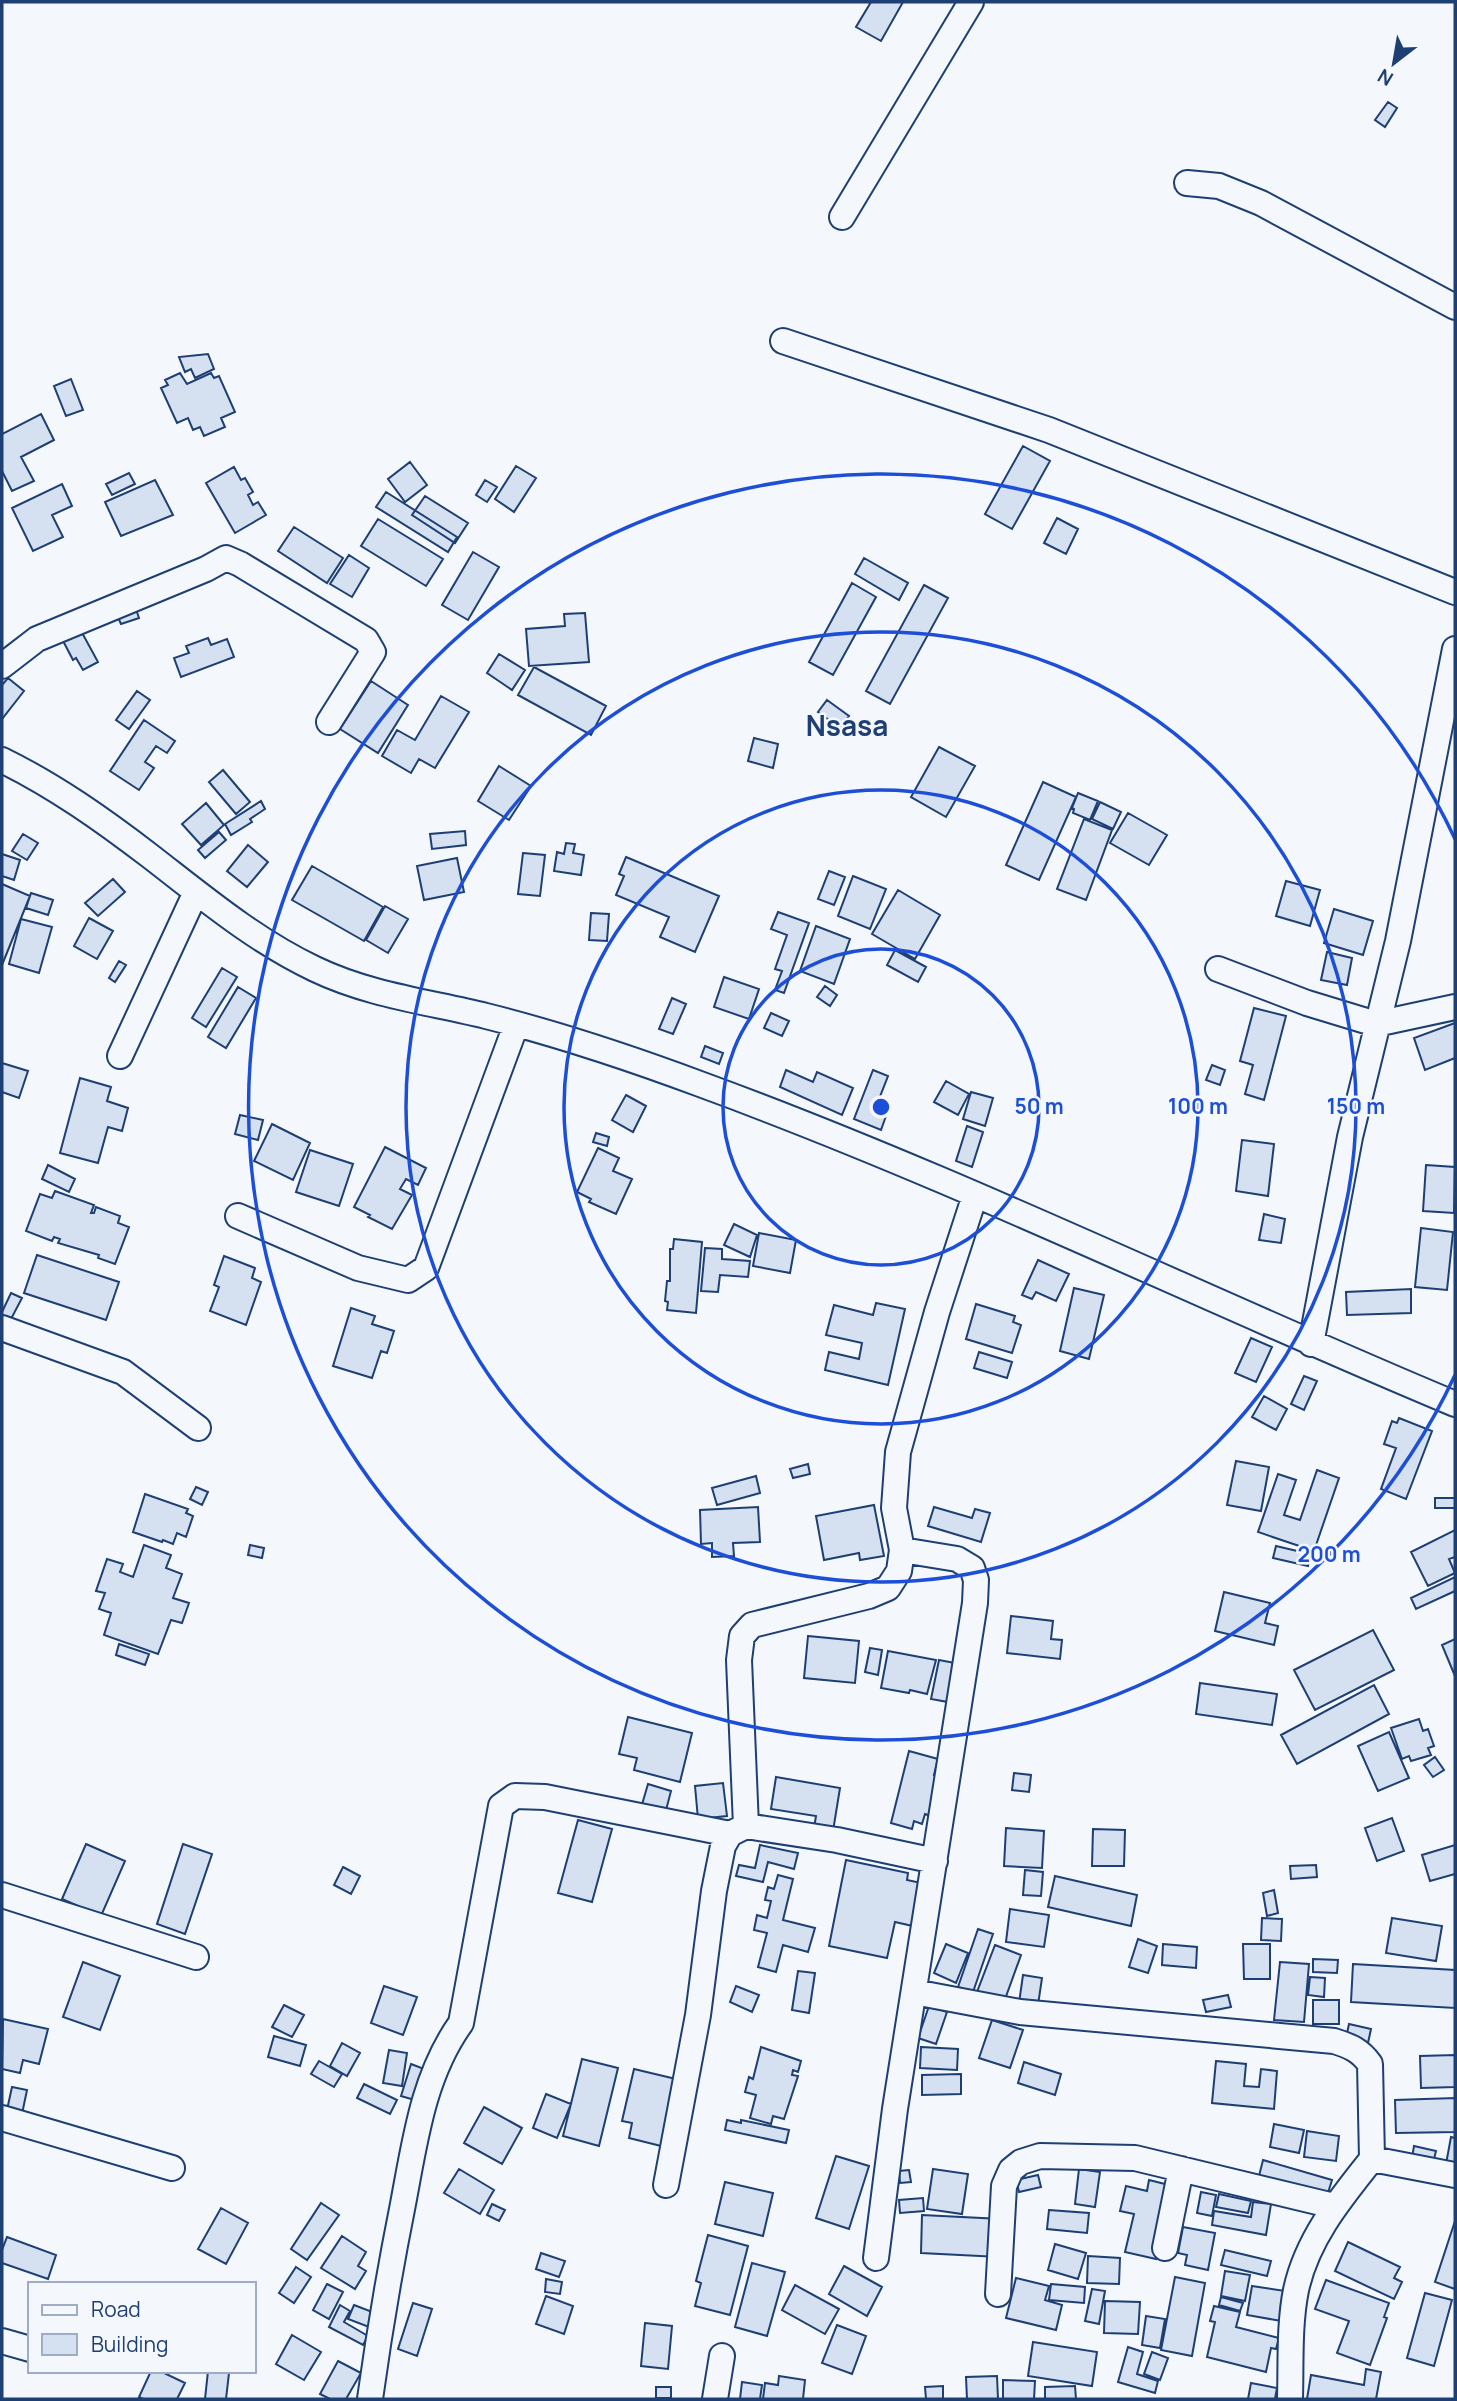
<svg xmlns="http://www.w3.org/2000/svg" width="1457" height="2401" font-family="Manrope,sans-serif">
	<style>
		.building { fill: #d5e0f0; stroke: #1d3f73; stroke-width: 2 }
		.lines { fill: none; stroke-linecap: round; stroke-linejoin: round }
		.minor-casing { stroke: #1d3f73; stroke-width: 28 }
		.minor { stroke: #f4f7fb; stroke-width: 24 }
		.ring { fill: none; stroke: #1d4ed8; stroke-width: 3.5 }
		.labels { text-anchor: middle; stroke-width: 5; stroke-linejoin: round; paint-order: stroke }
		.quarter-label { font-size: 28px; font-weight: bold; fill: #1d3f73; stroke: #f4f7fb }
		.centre { fill: #1d4ed8; stroke: #f4f7fb; stroke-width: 3.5 }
		.ring-label { font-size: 21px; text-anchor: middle; font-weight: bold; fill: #1d4ed8; stroke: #f4f7fb; stroke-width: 5; stroke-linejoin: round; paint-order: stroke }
	</style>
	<rect width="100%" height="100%" fill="#f4f7fb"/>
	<!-- building -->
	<path class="building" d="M871,2H903L881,41L856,27Z
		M1388,102L1397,108L1385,127L1375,120Z
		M208,354L214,369L195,378L191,369L185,372L179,357Z
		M180,373L187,384L211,373L214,378L219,376L235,412L221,418L225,427L204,436L200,427L193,430L188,418L177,423L161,388L168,385L165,380Z
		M71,379L83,410L66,416L54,386Z
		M41,414L54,440L21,457L34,481L12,491L2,471V434Z
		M1023,446L1050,461L1012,529L985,514Z
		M410,462L427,485L405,502L388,479Z
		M516,466L536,478L514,512L495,499Z
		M234,467L241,480L245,478L253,492L248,495L253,505L258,502L266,515L235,533L206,483Z
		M129,473L135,484L112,495L106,484Z
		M155,480L173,515L121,536L105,502Z
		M485,480L497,487L487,502L476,495Z
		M62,484L72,506L52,515L63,537L33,551L12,508Z
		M386,492L457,537L448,552L376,507Z
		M425,496L468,523L455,543L412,515Z
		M1057,518L1078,529L1066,554L1044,543Z
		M378,519L443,559L426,586L361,546Z
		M294,527L343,558L327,583L278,551Z
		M473,552L499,567L468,620L442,605Z
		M349,555L369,568L352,597L330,584Z
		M864,558L908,583L899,600L855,574Z
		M852,583L876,597L833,675L809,662Z
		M924,585L948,598L890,704L866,691Z
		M135,606L139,618L121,624L116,613Z
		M585,613L589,662L529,666L526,629L565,626L564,614Z
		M80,629L98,662L83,670L76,658L73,660L60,635Z
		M208,638L211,645L227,639L234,657L181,677L174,658L189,653L186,646Z
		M499,654L525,670L512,690L487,673Z
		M534,667L606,706L591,735L518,695Z
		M8,678L24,691L2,719V685Z
		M371,681L408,705L378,753L340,729Z
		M137,691L150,700L129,729L116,720Z
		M441,696L469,712L435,768L419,759L411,773L382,756L397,730L415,740Z
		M827,700L849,716L840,728L818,712Z
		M144,720L175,741L167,753L156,746L145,762L154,768L139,790L110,771Z
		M754,738L778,744L773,768L748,761Z
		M939,747L975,766L946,817L911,797Z
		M499,766L531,786L509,820L478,801Z
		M223,770L250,802L236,814L209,782Z
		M1043,782L1076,797L1039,880L1006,865Z
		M1078,793L1098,801L1090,820L1073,813L1074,809L1072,808Z
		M261,801L265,809L250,819L252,822L231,835L225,824Z
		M1100,802L1121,812L1113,829L1092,819Z
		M206,803L224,825L201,845L182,824Z
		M1128,813L1167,835L1149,865L1110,843Z
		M1084,819L1112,830L1086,900L1057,889Z
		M465,831L466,845L432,849L430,834Z
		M219,832L226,840L205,858L198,850Z
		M23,834L38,843L27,860L12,851Z
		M566,843L575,844L573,853L584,855L581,875L554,871L557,852L564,854Z
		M248,845L268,862L247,887L227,871Z
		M523,853L545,855L540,896L518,894Z
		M2,854L20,860L14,880L2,876Z
		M626,857L719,896L695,952L660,937L669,917L616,895L624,876L619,874Z
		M457,858L464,892L424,900L417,866Z
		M312,866L383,907L364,941L292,900Z
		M829,871L845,877L834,905L818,899Z
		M853,876L886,889L870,929L838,916Z
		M113,879L125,892L98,916L85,903Z
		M1286,881L1320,890L1310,926L1276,916Z
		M2,884L30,896L2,965Z
		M898,890L940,915L915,959L872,934Z
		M31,893L53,900L48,915L26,908Z
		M385,906L408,919L388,953L366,940Z
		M1334,909L1373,921L1363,955L1324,943Z
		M778,912L809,923L784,993L775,990L782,971L775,969L787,935L771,929Z
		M591,913L609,914L607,941L589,940Z
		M89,918L113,931L97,959L74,946Z
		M21,919L52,927L39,973L9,964Z
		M816,926L850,939L834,984L800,971Z
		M895,950L926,967L918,982L887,965Z
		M1327,952L1352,958L1347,985L1321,980Z
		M119,961L126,965L115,982L109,978Z
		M222,968L237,977L206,1027L192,1018Z
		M724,977L759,989L749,1019L714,1007Z
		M825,986L837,995L830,1006L817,997Z
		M238,987L256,998L226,1048L208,1037Z
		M672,998L686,1004L673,1034L659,1029Z
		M1254,1008L1286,1016L1264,1100L1245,1094L1253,1065L1240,1061Z
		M771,1013L789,1021L782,1036L764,1028Z
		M1455,1023V1058L1425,1070L1414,1038Z
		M705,1046L723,1053L719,1064L701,1057Z
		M2,1063L28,1071L19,1098L2,1092Z
		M1212,1065L1225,1070L1220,1085L1206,1080Z
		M786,1070L813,1082L817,1072L853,1088L842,1115L780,1087Z
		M873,1070L888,1076L874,1112L886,1116L881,1130L854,1119Z
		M80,1078L111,1087L107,1101L128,1108L122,1131L108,1127L98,1163L60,1153Z
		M946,1081L969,1094L958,1115L934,1102Z
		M971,1092L993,1098L985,1126L963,1119Z
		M626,1095L646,1106L633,1132L612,1120Z
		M240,1115L263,1120L258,1140L235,1134Z
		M272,1124L310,1143L293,1180L254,1161Z
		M967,1126L983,1132L972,1167L956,1161Z
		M596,1133L609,1137L607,1146L593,1142Z
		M1242,1140L1274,1144L1268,1196L1236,1191Z
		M385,1147L426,1168L418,1185L406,1179L400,1189L412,1195L392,1229L368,1217L370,1215L354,1207Z
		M598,1148L619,1158L613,1171L632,1179L616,1214L589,1202L591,1199L577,1192Z
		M310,1150L353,1164L339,1206L296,1192Z
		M48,1165L75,1179L69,1192L42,1179Z
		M1426,1165L1455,1167L1454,1213L1423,1211Z
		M55,1191L94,1205L91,1213H94L96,1207L120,1216L118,1223L129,1227L115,1264L98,1258L99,1255L58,1243L60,1239L54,1237L52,1241L26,1231L40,1194L52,1198Z
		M1264,1214L1285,1219L1281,1243L1259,1240Z
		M734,1224L757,1235L750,1257L724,1245Z
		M1421,1228L1453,1232L1447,1290L1415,1287Z
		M759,1233L796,1240L790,1273L753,1266Z
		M674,1239L702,1242L696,1313L667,1310L668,1302L665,1301L667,1281H670V1249H673Z
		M705,1248L722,1249V1259L750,1261L748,1277L720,1275L718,1292L701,1291Z
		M37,1255L119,1282L106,1320L24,1293Z
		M224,1256L255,1268L252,1278L261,1282L246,1325L210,1311L219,1287L214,1285Z
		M1038,1260L1069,1274L1056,1301L1036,1292L1032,1299L1022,1295Z
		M1074,1288L1104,1295L1089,1359L1060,1351Z
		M1411,1289V1313L1347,1315L1346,1292Z
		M11,1293L22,1298L11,1319L2,1315V1312Z
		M876,1303L905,1309L888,1385L825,1370L829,1352L859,1359L862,1343L826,1335L834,1305L873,1315Z
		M976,1304L1015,1316L1013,1322L1021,1325L1012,1353L966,1339Z
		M351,1308L375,1316L372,1324L394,1331L387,1353L381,1351L372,1378L333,1366Z
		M1251,1338L1272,1347L1256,1382L1235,1373Z
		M979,1352L1012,1362L1007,1378L974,1368Z
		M1304,1376L1317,1381L1304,1410L1291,1404Z
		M1264,1396L1287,1409L1276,1430L1252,1417Z
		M1399,1418L1432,1431L1406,1499L1381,1489L1396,1448L1384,1444L1392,1421L1397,1423Z
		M1236,1461L1269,1467L1261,1511L1227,1505Z
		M808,1464L810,1474L793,1478L790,1469Z
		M1317,1470L1339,1478L1314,1551L1258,1532L1278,1474L1296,1480L1284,1515L1300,1520Z
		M756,1476L760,1493L717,1505L712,1488Z
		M196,1487L208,1492L202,1505L190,1499Z
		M145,1494L188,1509L186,1513L193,1516L186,1537L177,1533L173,1544L163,1540L162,1542L133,1532Z
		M1435,1498H1455V1508H1435Z
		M874,1505L884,1556L860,1560L859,1553L824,1560L816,1516Z
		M758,1507L760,1542L733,1543L734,1556L712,1557V1543L701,1544L700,1510Z
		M934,1507L972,1518L975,1509L990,1513L981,1542L928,1526Z
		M1455,1530V1557L1449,1559L1455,1573L1428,1586L1411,1552Z
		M144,1545L171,1555L166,1568L182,1574L173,1598L189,1603L182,1623L171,1620L158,1654L104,1635L111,1613L99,1609L105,1593L96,1591L107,1559L123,1564L120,1572L133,1577Z
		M250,1545L264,1548L262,1558L248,1555Z
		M1276,1546L1310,1554L1308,1566L1273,1558Z
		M1455,1577V1591L1416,1609L1411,1598Z
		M1224,1592L1270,1603L1265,1623L1278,1626L1274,1645L1215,1631Z
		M1011,1616L1053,1621L1051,1639L1062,1640L1060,1659L1007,1653Z
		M1373,1630L1394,1670L1315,1710L1294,1670Z
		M808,1636L859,1641L855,1683L804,1678Z
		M1455,1639V1676L1442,1645Z
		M119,1644L149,1654L145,1665L116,1655Z
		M870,1648L882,1650L878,1675L865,1672Z
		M888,1651L936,1660L927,1694L910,1690L909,1693L881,1688Z
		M939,1660L960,1664L948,1702L931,1699Z
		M1200,1683L1277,1694L1272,1725L1196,1714Z
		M1374,1685L1389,1714L1297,1764L1281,1735Z
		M628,1717L692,1733L680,1782L634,1770L637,1758L619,1754Z
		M1419,1719L1423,1731L1428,1729L1434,1746L1428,1748L1431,1755L1411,1761L1409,1756L1402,1759L1391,1728Z
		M1389,1732L1409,1778L1378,1791L1358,1746Z
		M909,1751L938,1759L934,1775L945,1778L935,1817L925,1814L922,1824L914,1821L912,1829L891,1823Z
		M1435,1757L1444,1770L1433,1777L1424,1765Z
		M1014,1773L1031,1775L1029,1792L1012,1790Z
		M776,1777L840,1788L833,1831L814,1828L816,1816L771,1809Z
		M723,1783L727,1816L698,1819L695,1786Z
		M648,1784L671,1791L665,1814L641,1808Z
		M1392,1818L1404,1851L1377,1861L1365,1828Z
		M578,1820L612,1829L592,1902L558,1893Z
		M1006,1828L1044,1831L1042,1868L1004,1866Z
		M1093,1829L1125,1830L1124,1866H1092Z
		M86,1844L125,1861L101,1916L62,1899Z
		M183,1844L212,1854L185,1934L157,1924Z
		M760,1845L798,1853L794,1869L768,1862L763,1882L736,1876L739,1865L755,1868Z
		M1455,1845V1874L1430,1881L1422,1855Z
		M846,1860L908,1873L907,1880L926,1884L917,1927L895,1922L887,1958L829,1946Z
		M1316,1865L1317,1877L1291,1879L1290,1866Z
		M343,1867L360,1876L351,1894L334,1885Z
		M1025,1870L1043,1872L1041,1896L1023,1895Z
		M778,1875L793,1879L783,1920L815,1928L808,1952L783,1945L776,1972L758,1967L767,1933L754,1930L757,1915L767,1918L771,1901L765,1900L768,1887L774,1889Z
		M1055,1876L1137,1895L1131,1926L1048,1907Z
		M1274,1890L1278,1913L1267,1916L1263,1893Z
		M1010,1909L1049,1915L1044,1947L1006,1942Z
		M1262,1918L1282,1919L1281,1941L1261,1940Z
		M1392,1918L1442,1926L1436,1961L1386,1953Z
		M978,1929L993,1934L973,1992L958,1987Z
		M1138,1939L1157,1946L1148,1973L1129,1967Z
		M946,1944L968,1953L956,1983L934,1973Z
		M1163,1944L1197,1947L1196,1968L1162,1965Z
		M1243,1944H1270V1979H1244Z
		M995,1945L1021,1955L1004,2002L977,1992Z
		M1313,1959L1338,1960L1337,1973L1313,1972Z
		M83,1962L120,1976L100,2030L63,2017Z
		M1280,1962L1309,1964L1304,2022L1274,2020Z
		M1353,1964L1455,1970V2008L1351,2002Z
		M798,1971L815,1973L809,2013L792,2010Z
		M1023,1975L1042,1978L1038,2005L1019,2003Z
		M1310,1977L1325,1978L1324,1997L1308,1995Z
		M384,1986L417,1997L403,2035L371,2023Z
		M736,1986L759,1995L752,2012L730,2002Z
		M1228,1995L1231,2007L1206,2012L1203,2000Z
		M1313,2000H1339V2024H1313Z
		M284,2005L304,2015L292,2037L272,2027Z
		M929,2006L947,2012L936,2044L918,2038Z
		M3,2019L48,2029L39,2064L23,2060L20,2073L2,2069Z
		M992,2020L1023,2030L1010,2068L979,2058Z
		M1349,2024L1371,2029L1368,2043L1346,2038Z
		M274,2036L306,2045L300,2066L268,2057Z
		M342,2043L360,2053L347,2076L330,2066Z
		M761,2047L801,2061L798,2072L793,2070L792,2075L798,2076L784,2119L773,2116L771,2124L750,2118L756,2095L745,2092L749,2077L753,2079Z
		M921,2047L958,2049L957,2070L920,2068Z
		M389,2050L407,2053L402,2086L383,2083Z
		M1455,2055V2087L1421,2088L1420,2056Z
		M582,2059L618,2068L599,2146L563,2136Z
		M319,2061L342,2074L334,2087L311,2074Z
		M1216,2061L1246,2064L1244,2086L1259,2087L1261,2069L1277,2071L1274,2109L1212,2103Z
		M1024,2062L1061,2074L1055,2095L1018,2083Z
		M411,2064L427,2070L418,2101L401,2096Z
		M634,2069L676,2079L661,2146L629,2138L632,2123L622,2121Z
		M961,2074V2094L922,2095V2075Z
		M364,2084L397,2100L390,2114L357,2098Z
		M12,2087L27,2090L22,2114L7,2110Z
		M546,2094L571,2104L557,2138L533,2128Z
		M1455,2098V2132L1396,2133L1395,2100Z
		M484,2107L522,2128L502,2164L464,2143Z
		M727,2120L741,2123V2120L789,2130L786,2143L725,2130Z
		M1274,2124L1304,2130L1299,2153L1270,2147Z
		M1307,2131L1339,2136L1336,2161L1304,2157Z
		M1451,2137L1455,2138V2166L1446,2164Z
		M1414,2146L1436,2151L1433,2163L1412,2158Z
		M836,2156L869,2166L849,2229L816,2218Z
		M1263,2160L1332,2180L1327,2196L1259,2176Z
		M459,2169L494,2190L480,2214L444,2193Z
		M933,2169L968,2174L962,2214L927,2209Z
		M1079,2169L1100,2172L1095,2207L1075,2204Z
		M909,2170L911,2182L900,2183L899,2171Z
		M1038,2175L1041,2187L1019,2192L1016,2180Z
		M1149,2180L1173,2186L1156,2259L1125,2252L1134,2214L1120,2211L1126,2186L1147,2191Z
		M725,2182L773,2193L763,2236L715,2224Z
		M1201,2192L1216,2195L1212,2216L1197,2213Z
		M1219,2194L1251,2201L1248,2213L1216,2207Z
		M923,2198L924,2211L900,2213L899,2200Z
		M1253,2202L1271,2204L1266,2235L1212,2225L1214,2211L1251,2217Z
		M321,2203L339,2215L307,2260L291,2249Z
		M492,2204L505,2210L499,2221L487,2215Z
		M221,2208L248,2223L226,2264L198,2249Z
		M1049,2210L1089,2213L1087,2233L1047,2229Z
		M922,2215L1001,2219L999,2257L921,2253Z
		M1455,2221V2289L1435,2282Z
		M1183,2227L1215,2233L1208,2270L1185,2265L1187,2255L1178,2253Z
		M708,2235L748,2246L730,2315L695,2306L701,2283L696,2281Z
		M342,2236L366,2252L358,2266L366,2271L355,2289L321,2268Z
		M7,2237L56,2255L48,2279L2,2263V2250Z
		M1348,2242L1400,2267L1394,2278L1402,2282L1394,2299L1335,2271Z
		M1055,2244L1086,2253L1078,2279L1048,2270Z
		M1225,2250L1271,2261L1267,2276L1221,2265Z
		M541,2253L565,2261L559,2277L536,2269Z
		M1088,2256L1120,2258L1119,2284L1087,2283Z
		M752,2263L785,2272L767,2336L735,2327Z
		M844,2266L882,2287L867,2316L829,2294Z
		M296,2267L311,2277L294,2303L279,2293Z
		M1225,2271L1250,2275L1245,2301L1221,2296Z
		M1175,2277L1205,2283L1192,2356L1161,2350Z
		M1016,2278L1049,2286L1045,2300L1062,2305L1056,2330L1006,2318Z
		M546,2279L562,2282L560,2294L545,2292Z
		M1326,2280L1389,2303L1384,2317L1387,2318L1370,2365L1337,2353L1349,2321L1315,2309Z
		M327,2284L343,2292L329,2319L313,2310Z
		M1051,2284L1085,2287L1084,2303L1049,2300Z
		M795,2285L839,2309L825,2334L782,2310Z
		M1252,2286L1292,2292L1287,2322L1247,2315Z
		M1092,2289L1105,2291L1099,2324L1085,2321Z
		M1425,2293L1452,2300L1434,2366L1407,2358Z
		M546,2296L573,2306L564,2334L536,2324Z
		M1221,2297L1243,2303L1240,2311L1219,2305Z
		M1105,2301L1140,2302L1138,2334L1104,2333Z
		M413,2303L432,2309L417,2356L398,2349Z
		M340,2305L350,2311L344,2322L368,2336L363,2345L329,2327Z
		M354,2305L375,2313L369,2327L348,2319Z
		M1214,2306L1240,2312L1236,2327L1279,2338L1276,2349L1271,2348L1266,2372L1207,2357L1215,2322L1210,2321Z
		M1146,2316L1165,2319L1160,2348L1142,2345Z
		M645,2323L672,2326L668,2369L641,2366Z
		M837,2325L866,2336L852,2374L822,2363Z
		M292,2335L321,2352L304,2380L276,2364Z
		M1033,2342L1097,2352L1092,2386L1028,2376Z
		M1128,2347L1143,2352L1137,2374L1158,2381L1155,2393L1118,2382Z
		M1152,2352L1168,2358L1160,2380L1144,2374Z
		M338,2361L361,2373L346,2399H330L320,2394Z
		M1366,2369L1381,2372L1376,2399H1307L1311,2375L1364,2385Z
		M151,2371H160L185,2383L177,2399H143L139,2397Z
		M208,2371L229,2373L226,2399H205Z
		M779,2376L805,2380L803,2399H763L765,2383L778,2385Z
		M997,2376L998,2399H967L966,2377Z
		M1003,2380L1035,2381L1034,2399H1003Z
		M742,2382L762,2385L760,2399H740Z
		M1251,2383L1277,2388L1275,2399H1248Z
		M943,2386V2399H926L925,2387Z
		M1075,2386L1076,2399H1045V2387Z
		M656,2387H671V2398H656Z"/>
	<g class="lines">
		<!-- minor casing -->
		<g class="minor-casing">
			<path id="minor" d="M1187,183L1219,186L1261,203L1455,307
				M842,217L971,2
				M783,341L1049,430L1455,592
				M2,666L37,639L206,569L226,558L240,564L366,640L373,652L329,722
				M2,760C55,786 103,820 150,856C203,897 254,940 315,969C369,995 429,1002 486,1016C558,1034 630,1058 700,1084C957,1178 1203,1299 1455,1404
				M1218,969L1307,1003L1376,1024L1455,1007
				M120,1056L196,892
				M238,1216L358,1268L408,1280L426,1268L516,1025
				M2,1328L123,1372L198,1428
				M1311,1344L1350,1137L1398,941L1455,649
				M746,1826L739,1660L742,1636L752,1625L869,1596L888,1588L899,1571L902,1550L894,1508L898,1452L937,1312L975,1195
				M2,1895L196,1957
				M914,1992L1020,2012L1334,2041C1350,2046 1360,2050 1370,2064L1372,2159C1340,2199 1307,2239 1296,2290C1289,2325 1291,2363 1290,2399
				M2,2118L172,2168
				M1372,2159L1455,2175
				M666,2185L698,2015L714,1891L723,1846L730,1834L746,1826L837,1840L935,1861
				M1165,2248L1181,2169
				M876,2258L895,2109L975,1603L976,1580L972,1568L957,1559L902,1550
				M998,2294L1004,2186L1011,2170L1021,2162L1040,2156L1135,2158L1334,2206
				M2,2341L30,2349
				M370,2399C379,2334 390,2269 403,2204C415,2141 423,2076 461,2023L501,1806L515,1796L545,1797L730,1834
				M715,2399L722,2356"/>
		</g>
		<!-- minor -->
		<use href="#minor" class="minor"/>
	</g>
	<!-- distance rings -->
	<g class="ring">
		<circle cx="881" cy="1107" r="158"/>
		<circle cx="881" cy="1107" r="317"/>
		<circle cx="881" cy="1107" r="475"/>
		<path d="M1455 1375A633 633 0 1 1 1455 839"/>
	</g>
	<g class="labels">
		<!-- quarter labels -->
		<g class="quarter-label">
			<text x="847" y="736">Nsasa</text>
		</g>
	</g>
	<circle cx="881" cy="1107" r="10" class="centre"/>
	<g class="ring-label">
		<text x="1039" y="1114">50 m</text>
		<text x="1198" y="1114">100 m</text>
		<text x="1356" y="1114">150 m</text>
		<text x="1329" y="1562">200 m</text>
	</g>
	<!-- border -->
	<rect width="1457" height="2401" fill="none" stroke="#1d3f73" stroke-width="7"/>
	<!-- legend -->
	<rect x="28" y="2282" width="228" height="91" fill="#f4f7fb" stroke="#9eadc5" stroke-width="2"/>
	<rect x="42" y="2305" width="35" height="10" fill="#f4f7fb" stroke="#9eadc5" stroke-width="2"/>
	<text x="91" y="2317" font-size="21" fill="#1d3f73">Road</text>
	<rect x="42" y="2334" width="35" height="21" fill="#d5e0f0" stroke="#9eadc5" stroke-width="2"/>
	<text x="91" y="2352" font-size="21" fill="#1d3f73">Building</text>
	<!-- north arrow -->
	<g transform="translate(1394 63) rotate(211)" stroke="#f4f7fb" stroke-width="5" paint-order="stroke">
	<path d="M0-5L12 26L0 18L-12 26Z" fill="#1d3f73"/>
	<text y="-10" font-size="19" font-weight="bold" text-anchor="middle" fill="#1d3f73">N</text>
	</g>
</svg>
